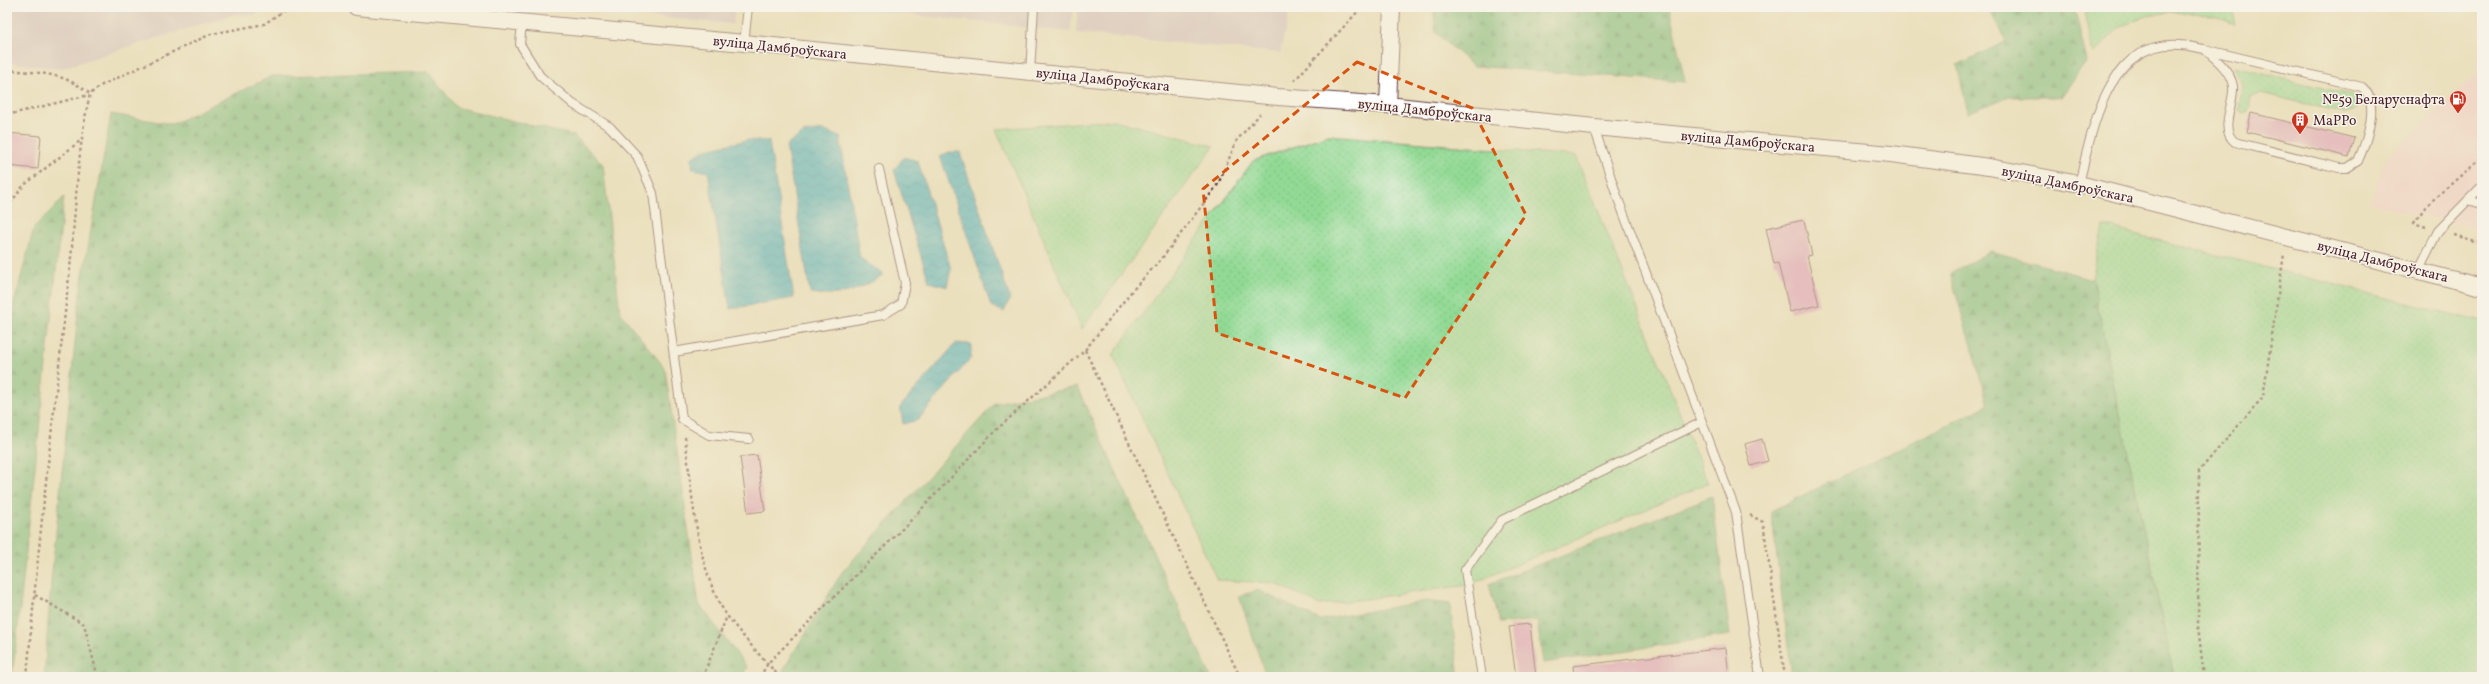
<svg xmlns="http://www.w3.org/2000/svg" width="2489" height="684" font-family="Vollkorn,serif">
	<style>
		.built { fill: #f7cfd2 }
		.industrial { fill: #d2bdc6 }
		.grass { fill: url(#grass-dots); stroke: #6e7c60 }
		.forest { fill: url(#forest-firs); stroke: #606c54 }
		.water { fill: url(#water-waves); stroke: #466676 }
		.building { fill: #de94bc }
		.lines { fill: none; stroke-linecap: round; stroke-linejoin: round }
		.service-casing { stroke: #623c41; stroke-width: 10 }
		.minor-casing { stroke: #623c41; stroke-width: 18 }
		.path { stroke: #623c41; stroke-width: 2.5; stroke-dasharray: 3 3; stroke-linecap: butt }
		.service { stroke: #fff; stroke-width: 8 }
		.minor { stroke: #fff; stroke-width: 16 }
		.marked { fill: none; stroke: #d8530f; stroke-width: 3; stroke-dasharray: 8 5; stroke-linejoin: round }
		.labels { text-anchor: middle; stroke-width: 3; stroke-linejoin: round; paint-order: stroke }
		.street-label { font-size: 14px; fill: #4a1f2b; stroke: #f7f3e8 }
		.poi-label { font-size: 14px; fill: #4a1f2b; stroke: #f7f3e8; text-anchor: end }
	</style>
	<defs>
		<pattern id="grass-dots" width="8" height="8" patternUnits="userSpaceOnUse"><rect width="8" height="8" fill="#92da94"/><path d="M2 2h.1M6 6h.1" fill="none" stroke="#7fbb80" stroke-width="1.8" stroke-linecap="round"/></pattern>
		<pattern id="forest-firs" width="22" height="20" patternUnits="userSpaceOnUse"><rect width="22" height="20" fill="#75ba7e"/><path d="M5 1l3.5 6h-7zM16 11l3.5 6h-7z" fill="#629767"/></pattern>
		<pattern id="water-waves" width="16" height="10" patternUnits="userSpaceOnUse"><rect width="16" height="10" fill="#43adc2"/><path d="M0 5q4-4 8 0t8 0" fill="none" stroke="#3a8c9e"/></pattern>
	</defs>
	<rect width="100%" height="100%" fill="#f7f3e8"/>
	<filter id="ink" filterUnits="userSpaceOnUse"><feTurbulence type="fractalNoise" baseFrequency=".025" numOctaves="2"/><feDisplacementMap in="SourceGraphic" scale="8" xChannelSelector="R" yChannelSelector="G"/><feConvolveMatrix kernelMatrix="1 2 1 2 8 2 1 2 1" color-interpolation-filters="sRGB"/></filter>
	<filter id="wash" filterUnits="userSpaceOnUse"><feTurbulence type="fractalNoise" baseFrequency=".012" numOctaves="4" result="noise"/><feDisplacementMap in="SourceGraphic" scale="16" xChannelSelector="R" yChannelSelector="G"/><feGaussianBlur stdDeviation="0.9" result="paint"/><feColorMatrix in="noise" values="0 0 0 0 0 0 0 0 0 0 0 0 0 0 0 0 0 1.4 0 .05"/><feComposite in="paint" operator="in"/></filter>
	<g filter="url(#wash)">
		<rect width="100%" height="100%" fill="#ebe0bd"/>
		<!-- built -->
		<path class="built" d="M2482,68V230L2370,203L2386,159Z"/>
		<!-- industrial -->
		<path class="industrial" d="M7,7H271L255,15L234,14L59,69L7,62Z
			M537,7H735L733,24Z
			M839,7H1073L1070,32Z
			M1078,7H1291L1280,53L1076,33Z"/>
		<!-- grass -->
		<path class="grass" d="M2084,7H2232L2236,24L2197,12L2152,14L2118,28L2094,54Z
			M2233,67L2361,97C2359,108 2355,112 2344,113L2261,93L2251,98L2248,112L2244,113L2239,110L2242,87Z
			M1114,120L1214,146L1082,329L996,129Z
			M1328,135L1576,156L1708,483L1469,585L1320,605L1274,583L1217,580L1113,355L1253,161Z
			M2103,226L2482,322V677H2174L2092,279Z"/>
		<!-- forest -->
		<path class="forest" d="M1433,7H1669L1685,82L1473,66L1436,33Z
			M1987,7H2074L2087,61L2061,97H2007L1968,113L1957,65L2007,41Z
			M429,72L456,107L575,136L603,164L620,312L665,368L699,604L747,667L742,677H44L51,582L80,293L111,114L172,124L272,76Z
			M64,197L17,636L12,677H7V330L34,228Z
			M1991,251L2092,279L2174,677H1792L1771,511L1988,405L1950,273Z
			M1077,387L1211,677H779L842,572L995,403Z
			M1712,496L1730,635L1543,663L1537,620L1499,624L1489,584Z
			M1258,590L1320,620L1426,601L1450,604L1459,677H1266L1239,596Z"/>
		<!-- water -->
		<path class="water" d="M823,130L840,137L860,258L884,274C860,291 839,298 810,293L786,146L803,133Z
			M747,140L769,141L794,298L730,309L708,172L693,169L691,158L706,149Z
			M949,152H960L1010,298L1004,312L991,306L940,156Z
			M904,157L918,161L951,269L947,287L929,282L894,170Z
			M956,343L971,344V358L918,420L903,424L900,407Z"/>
		<g id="blocks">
			<!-- building -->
			<path class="building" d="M2251,113L2354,138L2349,157L2247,132Z
				M7,133L41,136L38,169L7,166Z
				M1804,220L1812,255L1807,256L1819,305L1790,312L1778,263L1774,264L1766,228Z
				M1762,439L1768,461L1751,466L1745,444Z
				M757,455L765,511L748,513L740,457Z
				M1530,624L1536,677H1516L1509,626Z
				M1726,648L1729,677H1574L1573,666Z"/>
		</g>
	</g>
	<g filter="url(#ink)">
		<use href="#blocks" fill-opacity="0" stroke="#623c41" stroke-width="1"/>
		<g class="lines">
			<!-- service casing -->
			<g class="service-casing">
				<path id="service" d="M522,22L520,44L540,76L573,104L610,127L637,156L653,193L682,419L709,435L749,439
					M744,43L748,7
					M2204,49L2362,87C2381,102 2366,143 2358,161L2347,168H2339L2235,142C2218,129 2235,103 2233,86C2230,70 2216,59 2204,49Z
					M1030,72L1034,7
					M1594,127L1617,196L1736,512L1760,677
					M2079,184C2092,132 2106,39 2180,45C2188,45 2197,48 2204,49
					M2468,200L2482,204
					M2419,269L2438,231L2482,186
					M674,352L883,315L901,304L905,283L879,169
					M1482,677L1465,570L1502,520L1702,422"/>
			</g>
			<!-- minor casing -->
			<g class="minor-casing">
				<path id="minor" d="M356,7L744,43L1278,97L1388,105L1594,127L1891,154L1989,167L2079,184L2482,287
					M1388,105L1392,7"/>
			</g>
			<!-- path -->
			<path class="path" d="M7,70C40,73 64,72 90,94
				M1294,81L1362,7
				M7,115L89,95
				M7,208L23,186L80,141
				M2426,227L2414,223L2426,206L2482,157
				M2454,235L2482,243
				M1085,350L1240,677
				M685,437C692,491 696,572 728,617C744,638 762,658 780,677
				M1750,515L1763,522L1785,677
				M35,595L84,624L97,674L100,677
				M27,677C38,544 54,410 69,277C76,216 76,154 90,94L102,85L211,34L264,24L289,7
				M695,677L704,674L727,616
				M760,677L768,663L914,517L995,431L1085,350L1131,292L1163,257L1204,203L1218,184L1237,140L1260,114
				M2204,677L2198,626L2199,471L2263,397L2284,254"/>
			<!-- service -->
			<use href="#service" class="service"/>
			<!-- minor -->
			<use href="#minor" class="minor"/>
		</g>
	</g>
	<!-- marked area -->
	<path d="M0 0H2489V684H0ZM1357,62L1472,108L1526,215L1405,398L1217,333L1203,189Z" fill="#ebe0bd" fill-opacity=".55" fill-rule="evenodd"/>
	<path class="marked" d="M1357,62L1472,108L1526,215L1405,398L1217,333L1203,189Z"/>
	<!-- icons -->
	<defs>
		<g id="fuel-pin" transform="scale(0.9)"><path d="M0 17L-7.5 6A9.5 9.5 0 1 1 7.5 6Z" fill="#c8321e" stroke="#f7f3e8"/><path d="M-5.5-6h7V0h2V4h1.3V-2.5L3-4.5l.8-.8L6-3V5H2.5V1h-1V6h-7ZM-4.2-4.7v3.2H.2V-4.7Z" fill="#fff"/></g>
		<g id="building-pin" transform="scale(0.9)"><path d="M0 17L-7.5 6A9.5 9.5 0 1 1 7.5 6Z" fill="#c8321e" stroke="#f7f3e8"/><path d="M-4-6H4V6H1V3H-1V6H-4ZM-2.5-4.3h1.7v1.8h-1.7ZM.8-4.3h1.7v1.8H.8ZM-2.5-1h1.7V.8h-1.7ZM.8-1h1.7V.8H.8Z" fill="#fff"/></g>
	</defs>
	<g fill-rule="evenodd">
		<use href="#fuel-pin" x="2458" y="99"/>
		<use href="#building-pin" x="2300" y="120"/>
	</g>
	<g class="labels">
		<!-- street labels -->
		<g class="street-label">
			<text transform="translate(780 47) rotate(6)" y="5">вуліца Дамброўскага</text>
			<text transform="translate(1103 79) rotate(6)" y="5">вуліца Дамброўскага</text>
			<text transform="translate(1425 110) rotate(6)" y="5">вуліца Дамброўскага</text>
			<text transform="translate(1748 141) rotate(5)" y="5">вуліца Дамброўскага</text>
			<text transform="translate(2068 184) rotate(12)" y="5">вуліца Дамброўскага</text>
			<text transform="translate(2383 261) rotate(14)" y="5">вуліца Дамброўскага</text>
		</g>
		<!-- poi labels -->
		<g class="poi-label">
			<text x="2445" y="104">№59 Беларуснафта</text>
			<text x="2313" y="125" text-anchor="start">МаРРо</text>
		</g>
	</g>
	<!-- margin -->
	<rect width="2489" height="684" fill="none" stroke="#f7f3e8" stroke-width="24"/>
</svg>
